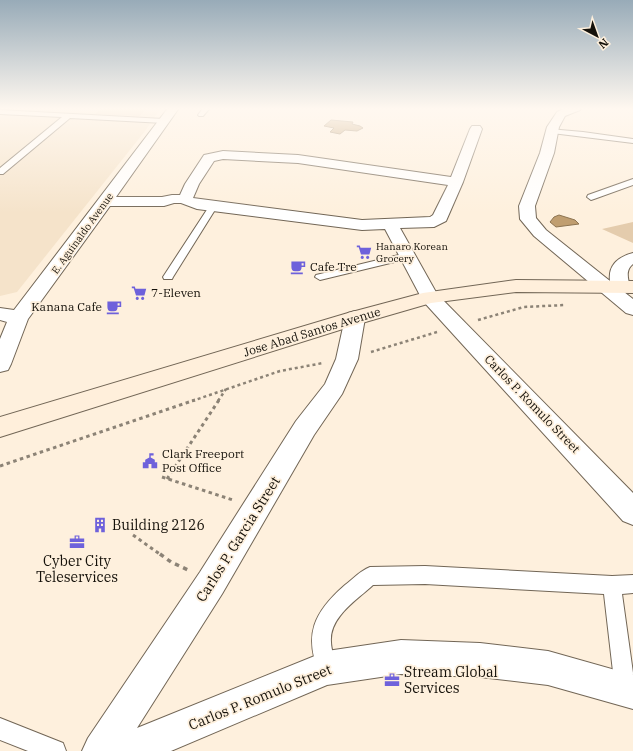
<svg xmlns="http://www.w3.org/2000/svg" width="633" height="751" font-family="'IBM Plex Serif',serif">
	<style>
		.built { fill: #f5e3ca }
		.green { fill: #e4ccad }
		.water { fill: #c09e70; stroke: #8d7451 }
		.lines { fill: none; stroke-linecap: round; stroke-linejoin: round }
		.service-casing { stroke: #726656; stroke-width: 2 }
		.minor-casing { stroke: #726656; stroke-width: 2 }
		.secondary-casing { stroke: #726656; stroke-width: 2 }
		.path-far2 { stroke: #8c8376; stroke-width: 2.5; stroke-dasharray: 3 3; stroke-linecap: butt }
		.path-far1 { stroke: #8c8376; stroke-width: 3; stroke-dasharray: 3.5 3.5; stroke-linecap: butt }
		.path { stroke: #8c8376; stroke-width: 3.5; stroke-dasharray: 4.5 4.5; stroke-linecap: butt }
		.service { fill: #fff; fill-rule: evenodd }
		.minor { fill: #fff; fill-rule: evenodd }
		.secondary { fill: #ffefdb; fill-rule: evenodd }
		.labels { text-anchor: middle; stroke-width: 3.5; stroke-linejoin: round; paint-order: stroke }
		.far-street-label { font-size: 10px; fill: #15110a; stroke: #fef0dd }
		.far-poi-label { font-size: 10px; fill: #15110a; stroke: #fef0dd; text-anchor: start }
		.poi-label { font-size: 12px; fill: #15110a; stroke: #fef0dd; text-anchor: start }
		.street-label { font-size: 12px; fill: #15110a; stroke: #fef0dd }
		.near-poi-label { font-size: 14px; fill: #15110a; stroke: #fef0dd; text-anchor: start }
		.near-street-label { font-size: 14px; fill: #15110a; stroke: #fef0dd }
	</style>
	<rect width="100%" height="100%" fill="#fef0dd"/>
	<!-- built -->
	<path class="built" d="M0,108H161L145,131L17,292L0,296Z"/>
	<!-- green -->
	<path class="green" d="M102,108H147L140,116L95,114Z
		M633,222V243L602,229Z"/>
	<!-- water -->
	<path class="water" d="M331,120L353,122L352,124L360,126L363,128L357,131L345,130L340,134L330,132L334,128L324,126Z
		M559,215L575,220L579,224L556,227L550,222L554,217Z"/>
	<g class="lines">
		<!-- service casing -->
		<g class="service-casing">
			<path id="service" d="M203,108H210L203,116H199L198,115Z
				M0,110L164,119L167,121L164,123L70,118L3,174H0V168L62,117L0,114Z
				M549,129L583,132L633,139V143L552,133H549Z
				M633,179V185L594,199L591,200L587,197L588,195Z
				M214,202L218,205L173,277L172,279H164L163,277L210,205Z
				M407,253L411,254L412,256L411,258L320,280L315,277L316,275Z
				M425,566L612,576L633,575V593L622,594L633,673L632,696L625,699L618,696L615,689L604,594L425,584L373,585C357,600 329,617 331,642C331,654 339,663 334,675L327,678L320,675C303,635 314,612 345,585C353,579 360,571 370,567Z
				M0,718L63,743L66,751H28L0,740Z"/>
		</g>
		<!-- minor casing -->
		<g class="minor-casing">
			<path id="minor" d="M168,108H179L116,197H162L172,195H180L185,184L204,155L223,151L298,155L451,177L470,129L472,126H480L482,129L463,182L446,221L434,227L400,228L437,294L633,493V525L623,521L423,301L385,229L362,230L197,209L181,203H174L164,206H110L28,319L11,364L8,370L0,372V339L7,322L0,320V308L14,310ZM223,159L298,163L448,185L433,215L430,217L362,220L193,198L199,184L214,161Z
				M566,108H581L580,110L565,116L559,127L554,153L535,206L536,218L546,230L610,281C608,265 618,257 633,253V264C625,270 628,279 630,287L628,291L624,292L633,299V315L626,313L534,236L520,219L519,206L540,153L547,127L557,112Z
				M355,311L362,313L365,318L358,359L342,394L314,435L222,594L137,728L327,651L401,640L480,643L548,651L633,675V709L548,685L480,677L401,674L327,685L171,751H82L88,738L200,572L296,421L325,384L336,359L345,318L348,313Z"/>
		</g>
		<!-- secondary casing -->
		<g class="secondary-casing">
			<path id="secondary" d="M516,280L633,281V293L516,292L431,303L362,323L0,437V417L348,313L423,293Z"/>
		</g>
		<!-- path-far2 -->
		<path class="path-far2" d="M478,320L524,307L565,305
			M371,352L437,332
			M192,401L280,371L323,363
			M218,401L226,389"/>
		<!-- path-far1 -->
		<path class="path-far1" d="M0,466L195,400
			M162,477L233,500
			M167,479L219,400
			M133,535L161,555"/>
		<!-- path -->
		<path class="path" d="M160,554L171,562L188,570"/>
		<!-- service -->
		<use href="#service" class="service"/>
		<!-- minor -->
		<use href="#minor" class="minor"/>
		<!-- secondary -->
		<use href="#secondary" class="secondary"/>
	</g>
	<!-- sky -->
	<linearGradient id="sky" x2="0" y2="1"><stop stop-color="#98abb8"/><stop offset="0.51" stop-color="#fff8f0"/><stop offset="1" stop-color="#fff8f0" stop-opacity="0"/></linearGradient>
	<rect width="633" height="213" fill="url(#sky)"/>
	<!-- icons -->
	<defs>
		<g id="supermarket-bare" transform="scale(1.2)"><path d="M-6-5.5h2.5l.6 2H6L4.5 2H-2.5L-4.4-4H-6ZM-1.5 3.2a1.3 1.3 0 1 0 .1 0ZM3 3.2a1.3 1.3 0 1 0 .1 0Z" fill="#6e61db" stroke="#fef0dd" stroke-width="2.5" paint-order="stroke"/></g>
		<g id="cafe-bare" transform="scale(1.2)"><path d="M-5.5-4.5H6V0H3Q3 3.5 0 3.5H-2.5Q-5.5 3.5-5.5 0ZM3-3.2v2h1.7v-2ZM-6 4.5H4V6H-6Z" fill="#6e61db" stroke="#fef0dd" stroke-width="2.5" paint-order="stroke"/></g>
		<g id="civic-bare" transform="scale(1.2)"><path d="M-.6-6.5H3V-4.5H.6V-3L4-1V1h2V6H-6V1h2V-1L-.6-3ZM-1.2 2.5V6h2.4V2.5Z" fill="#6e61db" stroke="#fef0dd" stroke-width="2.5" paint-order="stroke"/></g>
		<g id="building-bare" transform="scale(1.2)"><path d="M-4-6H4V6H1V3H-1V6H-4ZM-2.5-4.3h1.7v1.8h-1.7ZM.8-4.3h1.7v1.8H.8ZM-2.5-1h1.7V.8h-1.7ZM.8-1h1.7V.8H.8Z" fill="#6e61db" stroke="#fef0dd" stroke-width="2.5" paint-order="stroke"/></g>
		<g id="office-bare" transform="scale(1.2)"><path d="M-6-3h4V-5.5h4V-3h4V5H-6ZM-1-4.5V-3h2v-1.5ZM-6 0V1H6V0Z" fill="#6e61db" stroke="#fef0dd" stroke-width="2.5" paint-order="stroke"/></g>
	</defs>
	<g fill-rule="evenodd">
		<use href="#supermarket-bare" x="364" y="252"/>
		<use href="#cafe-bare" x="298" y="267"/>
		<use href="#supermarket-bare" x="139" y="293"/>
		<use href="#cafe-bare" x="114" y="307"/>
		<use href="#civic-bare" x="150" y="461"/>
		<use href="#building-bare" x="100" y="525"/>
		<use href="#office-bare" x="77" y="542"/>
		<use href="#office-bare" x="392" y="680"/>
	</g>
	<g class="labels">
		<!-- far-street labels -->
		<g class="far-street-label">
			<text transform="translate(82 233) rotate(-54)" y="4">E. Aguinaldo Avenue</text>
		</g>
		<!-- far-poi labels -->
		<g class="far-poi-label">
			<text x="376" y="250">Hanaro Korean<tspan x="376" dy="12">Grocery</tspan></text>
		</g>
		<!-- poi labels -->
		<g class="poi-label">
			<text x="310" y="271">Cafe Tre</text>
			<text x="151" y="297">7-Eleven</text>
			<text x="102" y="311" text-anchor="end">Kanana Cafe</text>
			<text x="162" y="458">Clark Freeport<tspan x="162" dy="14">Post Office</tspan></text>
		</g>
		<!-- street labels -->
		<g class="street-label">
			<text transform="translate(312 332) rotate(-17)" y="4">Jose Abad Santos Avenue</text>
			<text transform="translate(532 404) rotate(46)" y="4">Carlos P. Romulo Street</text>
		</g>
		<!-- near-poi labels -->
		<g class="near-poi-label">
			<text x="112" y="530">Building 2126</text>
			<text x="77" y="566" text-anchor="middle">Cyber City<tspan x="77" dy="16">Teleservices</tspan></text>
			<text x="404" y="677">Stream Global<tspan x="404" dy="16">Services</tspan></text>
		</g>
		<!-- near-street labels -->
		<g class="near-street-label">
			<text transform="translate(238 539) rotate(-58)" y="5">Carlos P. Garcia Street</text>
			<text transform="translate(260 697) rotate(-22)" y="5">Carlos P. Romulo Street</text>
		</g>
	</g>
	<!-- north arrow -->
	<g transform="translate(597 36) rotate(139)" stroke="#fef0dd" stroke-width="3" paint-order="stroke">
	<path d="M0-3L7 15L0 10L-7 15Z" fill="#15110a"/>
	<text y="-6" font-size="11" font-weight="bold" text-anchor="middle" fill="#15110a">N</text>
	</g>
</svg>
